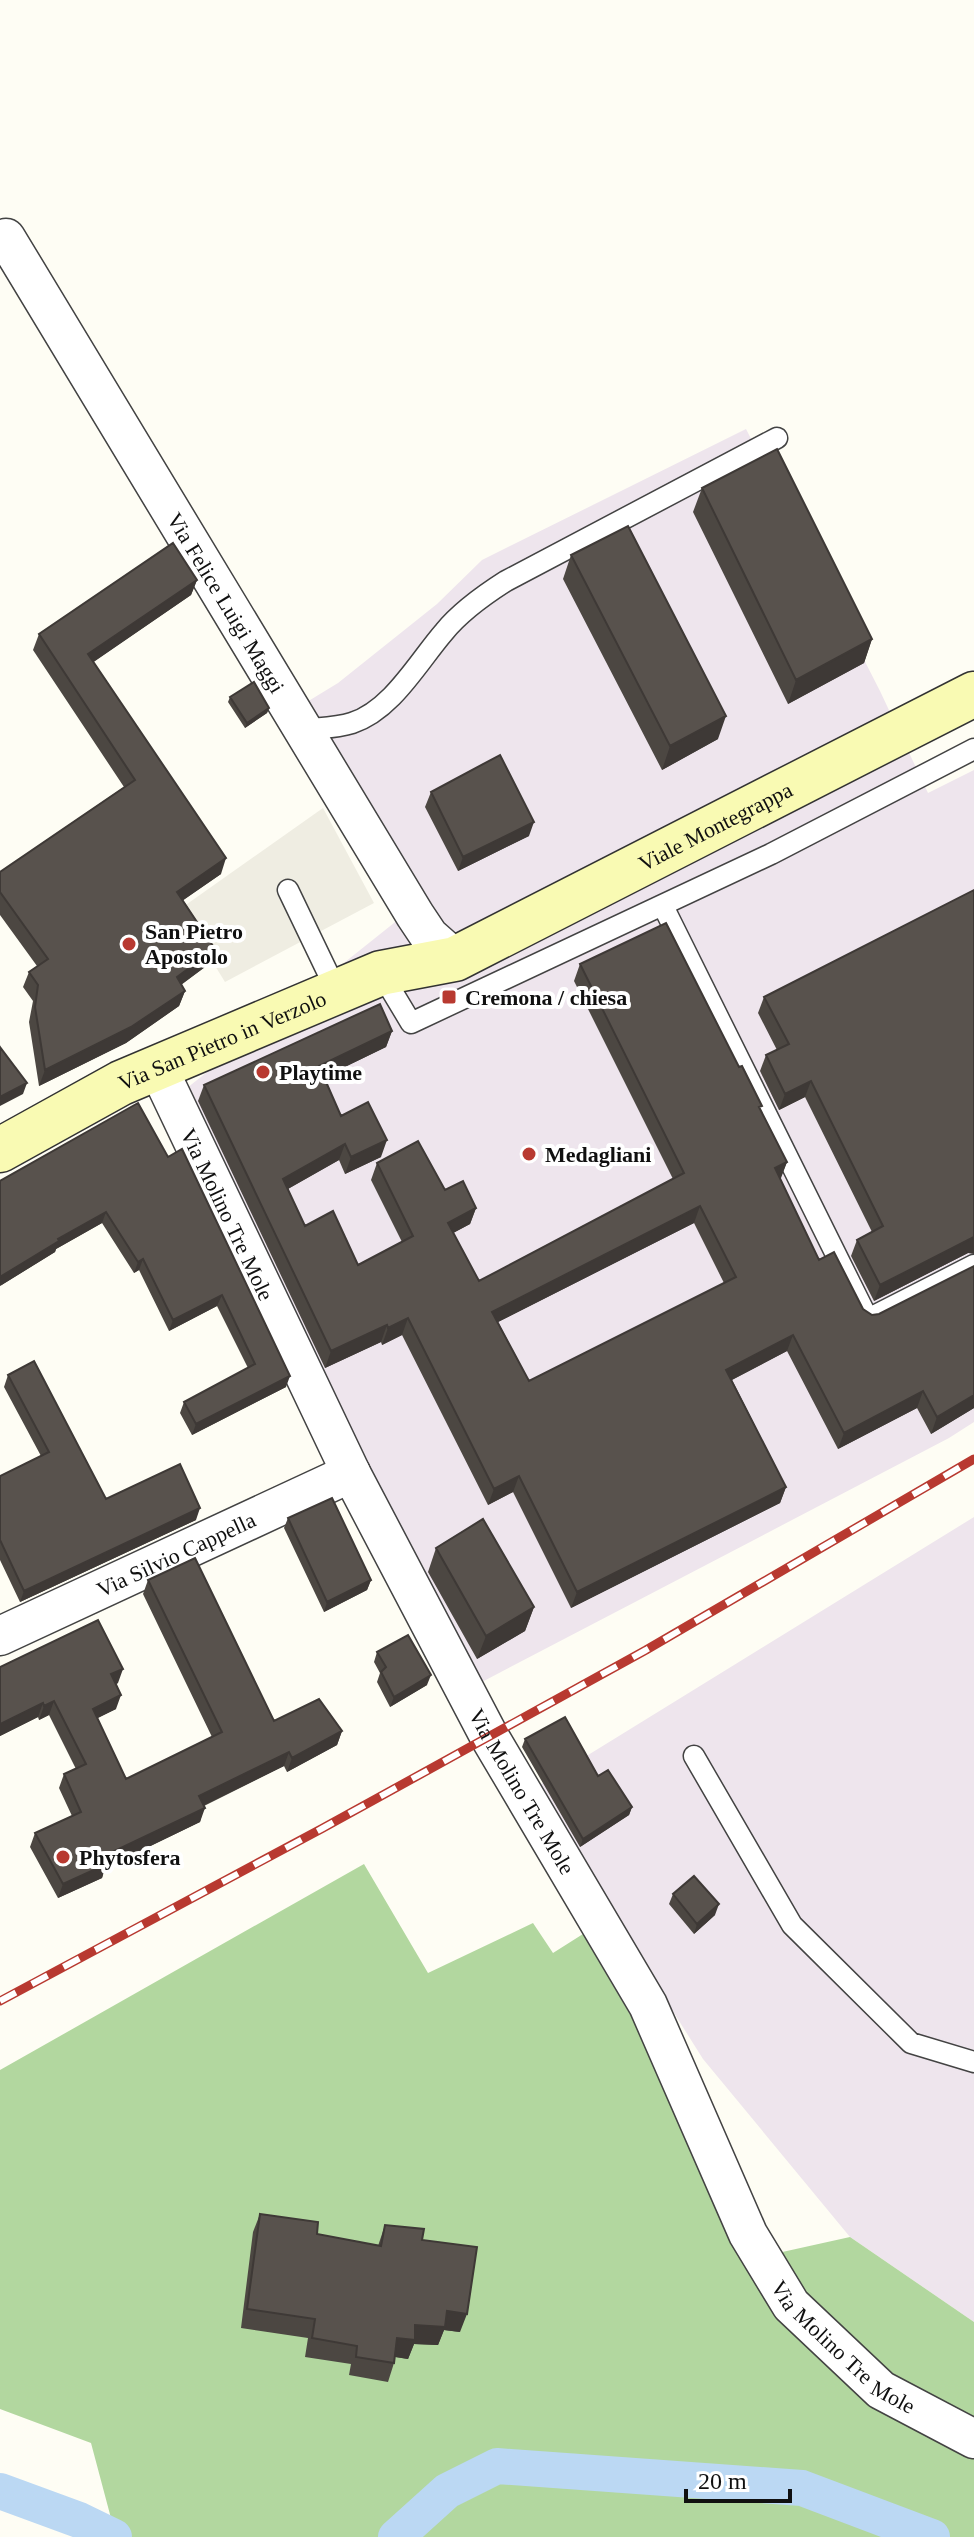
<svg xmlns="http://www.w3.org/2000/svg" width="974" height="2537" font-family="Georgia,serif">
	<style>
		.industrial { fill: #eee5ed }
		.forest { fill: #b2d79f }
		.plaza { fill: #efede2 }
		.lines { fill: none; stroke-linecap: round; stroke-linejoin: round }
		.canal { stroke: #bbd8f3; stroke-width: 36 }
		.lane-casing { stroke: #434343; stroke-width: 23 }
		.street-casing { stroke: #434343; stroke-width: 41 }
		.secondary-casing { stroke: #323232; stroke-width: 47 }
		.lane { stroke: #fff; stroke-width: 20 }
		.street { stroke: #fff; stroke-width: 38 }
		.secondary { stroke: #f9fab3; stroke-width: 44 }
		.rail-casing { stroke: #b83930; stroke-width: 9 }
		.rail { stroke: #fff; stroke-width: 6; stroke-dasharray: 18; stroke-linecap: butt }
		.wall { fill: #4c4742; fill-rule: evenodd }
		.shaded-wall { fill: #3e3936 }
		.building { fill: #58524d; stroke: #3e3936; stroke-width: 2; fill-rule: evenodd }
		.poi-dot { fill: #b83930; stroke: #fff; stroke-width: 3 }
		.labels { text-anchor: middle; stroke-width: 8; stroke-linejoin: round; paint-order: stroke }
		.street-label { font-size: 22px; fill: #101010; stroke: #fff }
		.poi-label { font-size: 22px; font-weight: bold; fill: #101010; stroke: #fff; text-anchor: start }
	</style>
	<rect width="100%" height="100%" fill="#fefdf4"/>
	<!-- industrial -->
	<path class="industrial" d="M746,429L880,691L928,793L974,770V1422L949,1438L480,1683L177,1096L399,919L279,719L338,683L437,604L482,560Z
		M974,1517V2322L850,2237L703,2059L533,1789Z"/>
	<!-- forest -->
	<path class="forest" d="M364,1864L428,1973L533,1923L553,1953L583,1934L668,2079L746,2260L850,2237L974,2322V2537H116L91,2443L0,2409V2070Z"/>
	<!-- plaza -->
	<path class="plaza" d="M323,808L374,903L225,982L180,909Z"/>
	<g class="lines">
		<!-- canal -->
		<path class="canal" d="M0,2491L79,2520L114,2537
			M396,2537L447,2491L497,2466L802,2488L932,2537"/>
		<!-- lane casing -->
		<g class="lane-casing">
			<path id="lane" d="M302,730C318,728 337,728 352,723C392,710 418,662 444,632C461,611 484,595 506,581L777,438
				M288,890L337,992
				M663,906L868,1319L974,1265
				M381,973L411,1023L771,854L974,749
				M694,1756L792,1925L911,2043L974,2062"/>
		</g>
		<!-- street casing -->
		<g class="street-casing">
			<g id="street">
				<path id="s1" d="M6,238L415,915L429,936L455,959"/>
				<path id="s2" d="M158,1068L351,1473L489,1736L648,2005L748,2234L791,2305L881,2390L974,2439"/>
				<path id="s3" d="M0,1636L351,1473"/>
			</g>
		</g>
		<!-- secondary casing -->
		<g class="secondary-casing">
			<g id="secondary">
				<path id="s4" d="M0,1150L121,1083L381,973L455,959L974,694"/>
			</g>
		</g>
		<!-- lane -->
		<use href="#lane" class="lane"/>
		<!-- street -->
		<use href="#street" class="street"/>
		<!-- secondary -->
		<use href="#secondary" class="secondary"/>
		<!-- rail casing -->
		<g class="rail-casing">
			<path id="rail" d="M0,2001L323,1828L646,1650L974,1459"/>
		</g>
		<!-- rail -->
		<use href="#rail" class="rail"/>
	</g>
	<!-- wall -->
	<path class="wall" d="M702,488L872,639L864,663L788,704L693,512Z
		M571,555L718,739L662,770L563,579Z
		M197,580L191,595L93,662L221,874L183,900L215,949L209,964L181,985L185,991L179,1006L126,1043L39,1086L29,1022L33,1001L23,987L29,972L37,966L0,915V872L124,787L33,650L39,634Z
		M230,697L269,708L267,713L245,728L228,702Z
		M431,792L529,836L458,871L425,807Z
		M580,964L760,1109L787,1162L780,1179L819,1260L863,1309L974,1408L931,1434L917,1408L838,1449L787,1351L732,1380L786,1487L780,1503L571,1608L513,1492L488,1505L402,1335L382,1345L381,1342L325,1368L198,1101L204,1085L392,1031L386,1047L324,1077L341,1116L381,1157L345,1174L339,1160L288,1189L305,1226L358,1265L402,1242L371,1180L377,1163L445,1190L476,1208L470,1224L453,1233L479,1281L673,1179L574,981ZM694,1223L724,1283L529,1381L498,1322Z
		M764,997L968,1253L874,1301L851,1256L857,1240L872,1232L805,1097L779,1110L760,1071L766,1055L777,1050L758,1013Z
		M138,1103L286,1387L192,1435L180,1413L184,1402L248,1368L217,1306L169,1331L139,1270L134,1273L102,1223L56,1249L55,1252L0,1286Z
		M8,1375L106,1499L196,1520L20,1602L0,1560V1476L41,1456L4,1387Z
		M288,1518L371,1580L367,1590L324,1612L284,1528Z
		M436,1548L534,1607L525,1631L477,1659L428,1572Z
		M148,1580L274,1721L342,1731L337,1745L287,1772L284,1766L204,1806L200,1822L105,1868L102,1878L58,1898L30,1847L35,1833L72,1816L59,1788L64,1774L76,1769L49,1715L39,1720L38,1717L0,1736V1667L118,1683L116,1684V1709L97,1718L126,1779L212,1737L143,1594Z
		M377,1652L427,1685L390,1707L377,1682L380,1673L374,1662Z
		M525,1739L632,1807L629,1815L580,1847L522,1747Z
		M673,1894L715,1915L694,1934L669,1904Z
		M260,2214L317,2234L378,2246L385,2225L422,2240L460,2332L444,2330L438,2345L414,2344L408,2359L395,2357L394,2363L388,2382L349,2375L351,2364L305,2357L308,2338L241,2328L253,2232Z"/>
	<!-- shaded-wall -->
	<path class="shaded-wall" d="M197,580L191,595L82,670L88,654Z
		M872,639L864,663L788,704L796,680Z
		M269,708L267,713L245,728L247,723Z
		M726,716L718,739L662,770L670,746Z
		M534,822L529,836L458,871L463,857Z
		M226,858L221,874L172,908L177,892Z
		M215,949L209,964L171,992L177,977Z
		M185,991L179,1006L126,1043L39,1086L45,1070Z
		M392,1031L386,1047L314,1082L319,1066Z
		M811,1081L805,1097L779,1110L785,1094Z
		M27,1083L23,1094L0,1106V1097Z
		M387,1140L381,1157L345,1174L351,1157Z
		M345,1144L339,1160L277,1195L283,1179Z
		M787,1162L781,1178L769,1185L775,1168Z
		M700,1206L694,1223L486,1328L492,1312Z
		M476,1208L470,1224L442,1239L448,1223Z
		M106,1212L102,1223L56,1249L55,1252L0,1286V1277L58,1239Z
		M974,1237V1254L968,1253L874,1301L880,1285Z
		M143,1259L139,1270L134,1273L138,1262Z
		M222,1295L217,1306L169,1331L173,1320Z
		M408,1318L402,1335L382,1345L388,1328Z
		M387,1325L381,1342L325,1368L331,1351Z
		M793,1335L787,1351L720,1386L726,1370Z
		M290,1376L286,1387L192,1435L196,1424Z
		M923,1391L917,1408L838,1449L844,1433Z
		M974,1395V1408L931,1434L937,1417Z
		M519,1476L513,1492L488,1505L494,1489Z
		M786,1487L780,1503L571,1608L577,1592Z
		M200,1508L196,1520L20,1602L24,1591Z
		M371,1580L367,1590L324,1612L327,1602Z
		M534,1607L525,1631L477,1659L486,1636Z
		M123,1669L118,1683L106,1689L111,1674Z
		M431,1675L427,1685L390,1707L394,1697Z
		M121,1695L116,1709L88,1723L93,1709Z
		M54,1701L49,1715L39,1720L44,1706Z
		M43,1703L38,1717L0,1736V1724Z
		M342,1731L337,1745L287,1772L292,1758Z
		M289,1752L284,1766L194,1810L199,1796Z
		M632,1807L629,1815L580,1847L583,1839Z
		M205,1808L200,1822L105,1868L102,1878L58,1898L63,1884L102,1857Z
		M719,1904L715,1915L694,1934L697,1924Z
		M447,2311L467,2314L460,2332L444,2330L438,2345L414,2344L408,2359L390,2356L397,2338L415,2325Z"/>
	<!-- building -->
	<path class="building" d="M777,449L872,639L796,680L702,488Z
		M628,526L726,716L670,746L571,555Z
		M173,543L197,580L88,654L226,858L177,892L215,949L177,977L185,991L131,1027L45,1070L35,1007L38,985L29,972L48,959L0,892V872L135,780L39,634Z
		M254,682L269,708L247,723L230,697Z
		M500,755L534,822L463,857L431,792Z
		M974,890V1237L880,1285L857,1240L883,1226L811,1081L785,1094L766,1055L789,1044L764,997Z
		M666,923L739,1067L742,1066L762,1106L759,1107L787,1162L775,1168L819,1260L834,1252L863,1309L872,1315L879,1314L974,1266V1395L937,1417L923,1391L844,1433L793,1335L726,1370L786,1487L577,1592L519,1476L494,1489L408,1318L388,1328L387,1325L331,1351L204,1085L380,1004L392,1031L319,1066L341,1116L368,1102L387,1140L351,1157L345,1144L283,1179L305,1226L333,1211L358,1265L413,1236L377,1163L418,1141L445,1190L463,1181L476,1208L448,1223L479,1281L684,1173L580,964ZM700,1206L736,1277L529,1381L492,1312Z
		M0,1047L27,1083L0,1097Z
		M138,1103L168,1157L182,1149L290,1376L196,1424L184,1402L255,1364L222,1295L173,1320L143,1259L138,1262L106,1212L58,1239L59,1241L0,1277V1181Z
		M34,1361L106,1499L180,1464L200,1508L24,1591L0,1540V1476L49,1452L8,1375Z
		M332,1498L371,1580L327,1602L288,1518Z
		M483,1519L534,1607L486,1636L436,1548Z
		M195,1558L274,1721L319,1699L342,1731L292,1758L289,1752L199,1796L205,1808L102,1857L107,1864L63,1884L35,1833L81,1812L64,1774L86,1764L54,1701L44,1706L43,1703L0,1724V1667L98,1620L123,1669L111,1674L121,1695L93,1709L126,1779L222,1732L148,1580Z
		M408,1635L431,1675L394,1697L381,1672L386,1667L377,1652Z
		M565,1717L598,1776L608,1770L632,1807L583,1839L525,1739Z
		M694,1876L719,1904L697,1924L673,1894Z
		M260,2214L318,2222L317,2234L381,2246L385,2225L424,2229L422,2240L477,2247L467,2314L447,2311L445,2327L415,2325V2340L397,2338L394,2363L356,2357L357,2346L312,2338L315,2319L247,2309Z"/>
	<!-- markers -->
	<g class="poi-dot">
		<circle cx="129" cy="944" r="8"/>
		<rect x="441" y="989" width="16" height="16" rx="4"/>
		<circle cx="263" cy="1072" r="8"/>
		<circle cx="529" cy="1154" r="8"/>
		<circle cx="63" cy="1857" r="8"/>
	</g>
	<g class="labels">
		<!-- street labels -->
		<g class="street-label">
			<text dy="8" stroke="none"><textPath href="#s1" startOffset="426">Via Felice Luigi Maggi</textPath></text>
			<text dy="8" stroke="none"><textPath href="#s4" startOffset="788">Viale Montegrappa</textPath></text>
			<text dy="8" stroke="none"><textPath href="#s4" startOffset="248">Via San Pietro in Verzolo</textPath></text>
			<text dy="8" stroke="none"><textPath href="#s2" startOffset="162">Via Molino Tre Mole</textPath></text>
			<text dy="8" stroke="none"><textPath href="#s3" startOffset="194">Via Silvio Cappella</textPath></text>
			<text dy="8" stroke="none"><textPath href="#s2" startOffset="810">Via Molino Tre Mole</textPath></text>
			<text dy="8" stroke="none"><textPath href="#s2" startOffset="1458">Via Molino Tre Mole</textPath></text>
		</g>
		<!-- poi labels -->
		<g class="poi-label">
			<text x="145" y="939">San Pietro<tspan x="145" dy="25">Apostolo</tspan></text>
			<text x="465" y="1005">Cremona / chiesa</text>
			<text x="279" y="1080">Playtime</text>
			<text x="545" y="1162">Medagliani</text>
			<text x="79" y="1865">Phytosfera</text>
		</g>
	</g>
	<!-- scale -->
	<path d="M686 2489v12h104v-12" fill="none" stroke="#101010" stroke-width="4"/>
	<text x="698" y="2489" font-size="24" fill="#101010" stroke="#ffffff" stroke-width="6" paint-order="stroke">20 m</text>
</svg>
